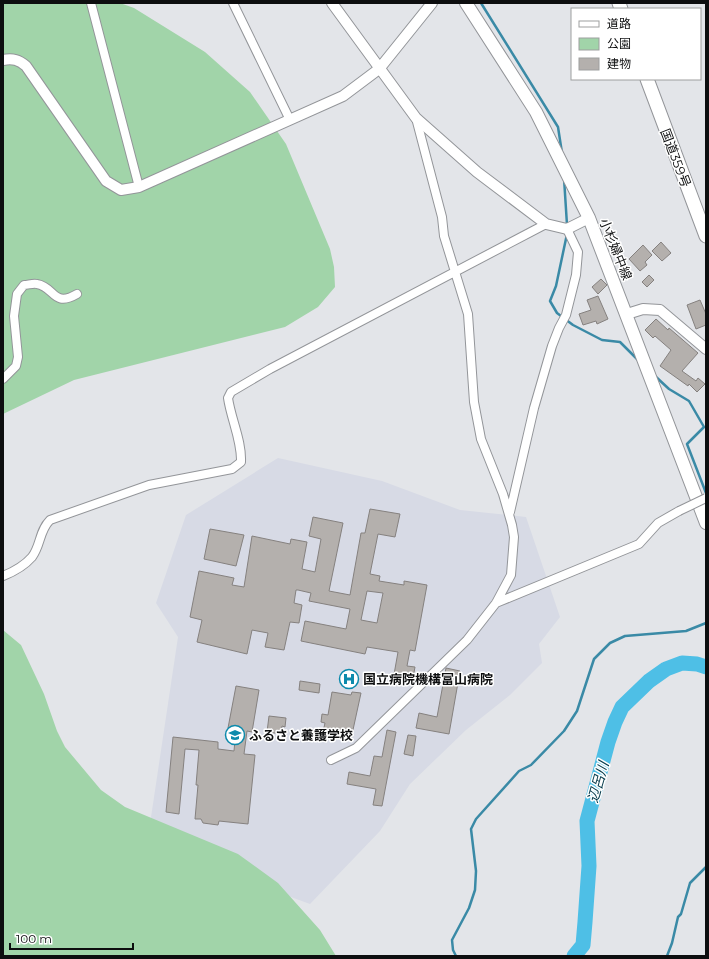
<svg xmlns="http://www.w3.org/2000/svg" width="709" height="959" font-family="Montserrat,'Noto Sans JP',sans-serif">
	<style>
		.built { fill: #d7dae5 }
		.green { fill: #a1d4a9 }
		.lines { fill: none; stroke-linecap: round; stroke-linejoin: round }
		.stream { stroke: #3a8aa6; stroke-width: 2.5 }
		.river { stroke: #4ebfe6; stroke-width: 15 }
		.building { fill: #b4b0ad; stroke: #85817f; fill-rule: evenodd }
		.minor-casing { stroke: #939599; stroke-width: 10 }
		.tertiary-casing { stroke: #939599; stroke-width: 12 }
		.primary-casing { stroke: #939599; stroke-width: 14 }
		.trunk-casing { stroke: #939599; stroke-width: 15 }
		.minor { stroke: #fff; stroke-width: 8 }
		.tertiary { stroke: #fff; stroke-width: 10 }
		.primary { stroke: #fff; stroke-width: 12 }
		.trunk { stroke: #fff; stroke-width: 13 }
		.minor-bridge-casing { stroke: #939599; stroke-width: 10; stroke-linecap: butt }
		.minor-bridge { stroke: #fff; stroke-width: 8 }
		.labels { text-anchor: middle; stroke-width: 3; stroke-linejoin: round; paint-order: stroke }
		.street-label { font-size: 13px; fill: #0d0e0f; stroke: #fff }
		.poi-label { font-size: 13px; font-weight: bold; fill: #0d0e0f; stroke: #fff; text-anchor: start }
		.water-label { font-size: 14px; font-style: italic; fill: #053a4a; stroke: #fff }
	</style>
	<rect width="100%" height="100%" fill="#e3e5e9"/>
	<!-- built -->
	<path class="built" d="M278,458L382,481L460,510L526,517L560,617L539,644L542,663L510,695L466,730L410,784L380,831L310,904L147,844L178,637L156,603L186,515Z"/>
	<!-- green -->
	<path class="green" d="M3,3H120L134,8L205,52L250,92L286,144L330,249L334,267L335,287L318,307L285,327L74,380L3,414Z
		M3,630L21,645L44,694L57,731L65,747L101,790L125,807L238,854L278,883L320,930L336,956H3Z"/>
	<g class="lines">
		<!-- stream -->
		<path class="stream" d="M481,3L558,127L562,153
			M564,178L567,225
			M567,234L556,286L550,301L557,313L573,325L602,340L620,342L638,360
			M655,376L669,389L689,401L704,427L687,444L706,493
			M456,956L453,950L452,940L469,908L475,890L476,871L471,829L476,819L519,771L531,765L564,731L577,711L594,659L610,643L625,636L686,631L706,623
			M667,956L672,943L678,917L681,914L690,883L706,867"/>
		<!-- river -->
		<path class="river" d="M574,956L583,945L585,922L589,866L587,821L608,742L615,722L622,707L649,681L666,669L682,663L697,664L706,667"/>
	</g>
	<!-- building -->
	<path class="building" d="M661,242L671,253L662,261L652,251Z
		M643,245L652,255L645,262L647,265L640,271L629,259Z
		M649,275L654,280L647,287L642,282Z
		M601,279L607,285L598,294L592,287Z
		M598,296L608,319L597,324L596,321L583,325L579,314L591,310L587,300Z
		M700,300L706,314V325L696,329L687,305Z
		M656,319L668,330L669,328L698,353L682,371L696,381L698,378L705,384L697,392L689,384L688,386L660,366L671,350L655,336L653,338L645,330Z
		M370,509L400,514L395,537L378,534L370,574L380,576L379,581L404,585V581L427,585L415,651L410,650L407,666L415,667L413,678L403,676L402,682L393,680L398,652L367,647L365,654L301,641L305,621L346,629L350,609L309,601L311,593L298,590H296L294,603L302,605L299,623L290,622L284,650L265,647L268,633L252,630L247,654L197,642L202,620L190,617L199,571L234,578L232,585L244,587L252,536L290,544L291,539L307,542L302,569L315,572L321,539L309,536L313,517L343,523L329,591L350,595L361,533H365ZM367,591L383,593L377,623L361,620Z
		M210,529L244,535L236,566L204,559Z
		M446,668L460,671L449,734L416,728L419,713L437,717Z
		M300,681L320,684L319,693L299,690Z
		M236,686L259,690L252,732L247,731L244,754L255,755L248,824L219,821L218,825L203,823L201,819H195L198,785H196L199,750L185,749L179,814L166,812L173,737L218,742V749L234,751L236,729L228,728Z
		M332,692L351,695L352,692L361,693L351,739L333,735V737L322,736L325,723L321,722L322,714L328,715Z
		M269,716L286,718L285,727L282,726L281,734L267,732Z
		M387,730L396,732L382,806L373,805L376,789L347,784L349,772L370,776L374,756L382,757Z
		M408,735L416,736L413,756L404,754Z"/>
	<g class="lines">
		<!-- minor casing -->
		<g class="minor-casing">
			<path id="minor" d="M91,3L139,187
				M233,3L290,120
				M3,379L16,366L18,357L14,316L17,294L24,285C28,285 33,283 37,284C55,287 53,308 77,294
				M510,512L534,408L552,346L559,328L566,315L576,275L578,252L567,229
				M3,576C13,572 25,565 32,557C41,545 39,531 50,520L149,485L232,469L241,462C242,441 231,419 228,398L231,392L270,369L546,224
				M496,603L639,544L658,523L679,511
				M331,760L356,748L467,640L496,603L511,575L514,537L512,525L503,494L481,439L474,402L468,314L444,236L442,217L416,118"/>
		</g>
		<!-- tertiary casing -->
		<g class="tertiary-casing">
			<path id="tertiary" d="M332,3L416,118L477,172L546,224L567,229L589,218
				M3,60C13,58 19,60 26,66L106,181L121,190L139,187L343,96L379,69L432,3
				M627,314L643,309L660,310L706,349"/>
		</g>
		<!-- primary casing -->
		<g class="primary-casing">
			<path id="primary" d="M466,3L536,112L589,218L706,523"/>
		</g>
		<!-- trunk casing -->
		<g class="trunk-casing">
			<path id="trunk" d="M619,3L621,9
				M647,79L706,236"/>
		</g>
		<!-- minor -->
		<use href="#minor" class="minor"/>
		<!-- tertiary -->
		<use href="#tertiary" class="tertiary"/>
		<!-- primary -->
		<use href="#primary" class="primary"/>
		<!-- trunk -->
		<use href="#trunk" class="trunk"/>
		<!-- minor-bridge casing -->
		<g class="minor-bridge-casing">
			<path id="minor-bridge" d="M679,511L706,498"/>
		</g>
		<!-- minor-bridge -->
		<use href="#minor-bridge" class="minor-bridge"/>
	</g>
	<!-- icons -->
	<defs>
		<g id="hospital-ring" transform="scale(1)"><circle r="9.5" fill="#fff" stroke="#0c8aac" stroke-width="1.5"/><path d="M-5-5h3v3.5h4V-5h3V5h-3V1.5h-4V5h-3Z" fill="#0c8aac"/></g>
		<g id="school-ring" transform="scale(1)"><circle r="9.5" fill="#fff" stroke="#0c8aac" stroke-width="1.5"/><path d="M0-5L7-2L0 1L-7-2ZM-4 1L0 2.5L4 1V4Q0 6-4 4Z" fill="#0c8aac"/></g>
	</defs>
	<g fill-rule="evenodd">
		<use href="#hospital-ring" x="349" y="679"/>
		<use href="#school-ring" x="235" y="735"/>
	</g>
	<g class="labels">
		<!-- street labels -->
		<g class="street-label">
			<text transform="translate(676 158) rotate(69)" y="5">国道359号</text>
			<text transform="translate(616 249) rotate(68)" y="5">小杉婦中線</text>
		</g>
		<!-- poi labels -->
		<g class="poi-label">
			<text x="363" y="684">国立病院機構富山病院</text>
			<text x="249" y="740">ふるさと養護学校</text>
		</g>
		<!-- water labels -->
		<g class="water-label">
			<text transform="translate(598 782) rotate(-74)" y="5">辺呂川</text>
		</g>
	</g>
	<!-- border -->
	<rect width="709" height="959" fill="none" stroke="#0d0e0f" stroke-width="8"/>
	<!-- legend -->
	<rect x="571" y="8" width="130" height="72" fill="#ffffff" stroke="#9e9f9f"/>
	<rect x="579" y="21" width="20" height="6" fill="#ffffff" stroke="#9e9f9f"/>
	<text x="607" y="28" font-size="12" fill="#0d0e0f">道路</text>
	<rect x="579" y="38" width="20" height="12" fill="#a1d4a9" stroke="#9e9f9f"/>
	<text x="607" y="48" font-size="12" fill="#0d0e0f">公園</text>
	<rect x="579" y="58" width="20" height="12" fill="#b4b0ad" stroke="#9e9f9f"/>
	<text x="607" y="68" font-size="12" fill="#0d0e0f">建物</text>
	<!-- scale -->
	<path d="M10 943v6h123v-6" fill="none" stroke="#0d0e0f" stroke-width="2"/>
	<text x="16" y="943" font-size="12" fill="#0d0e0f" stroke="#ffffff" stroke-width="3" paint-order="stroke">100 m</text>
</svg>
